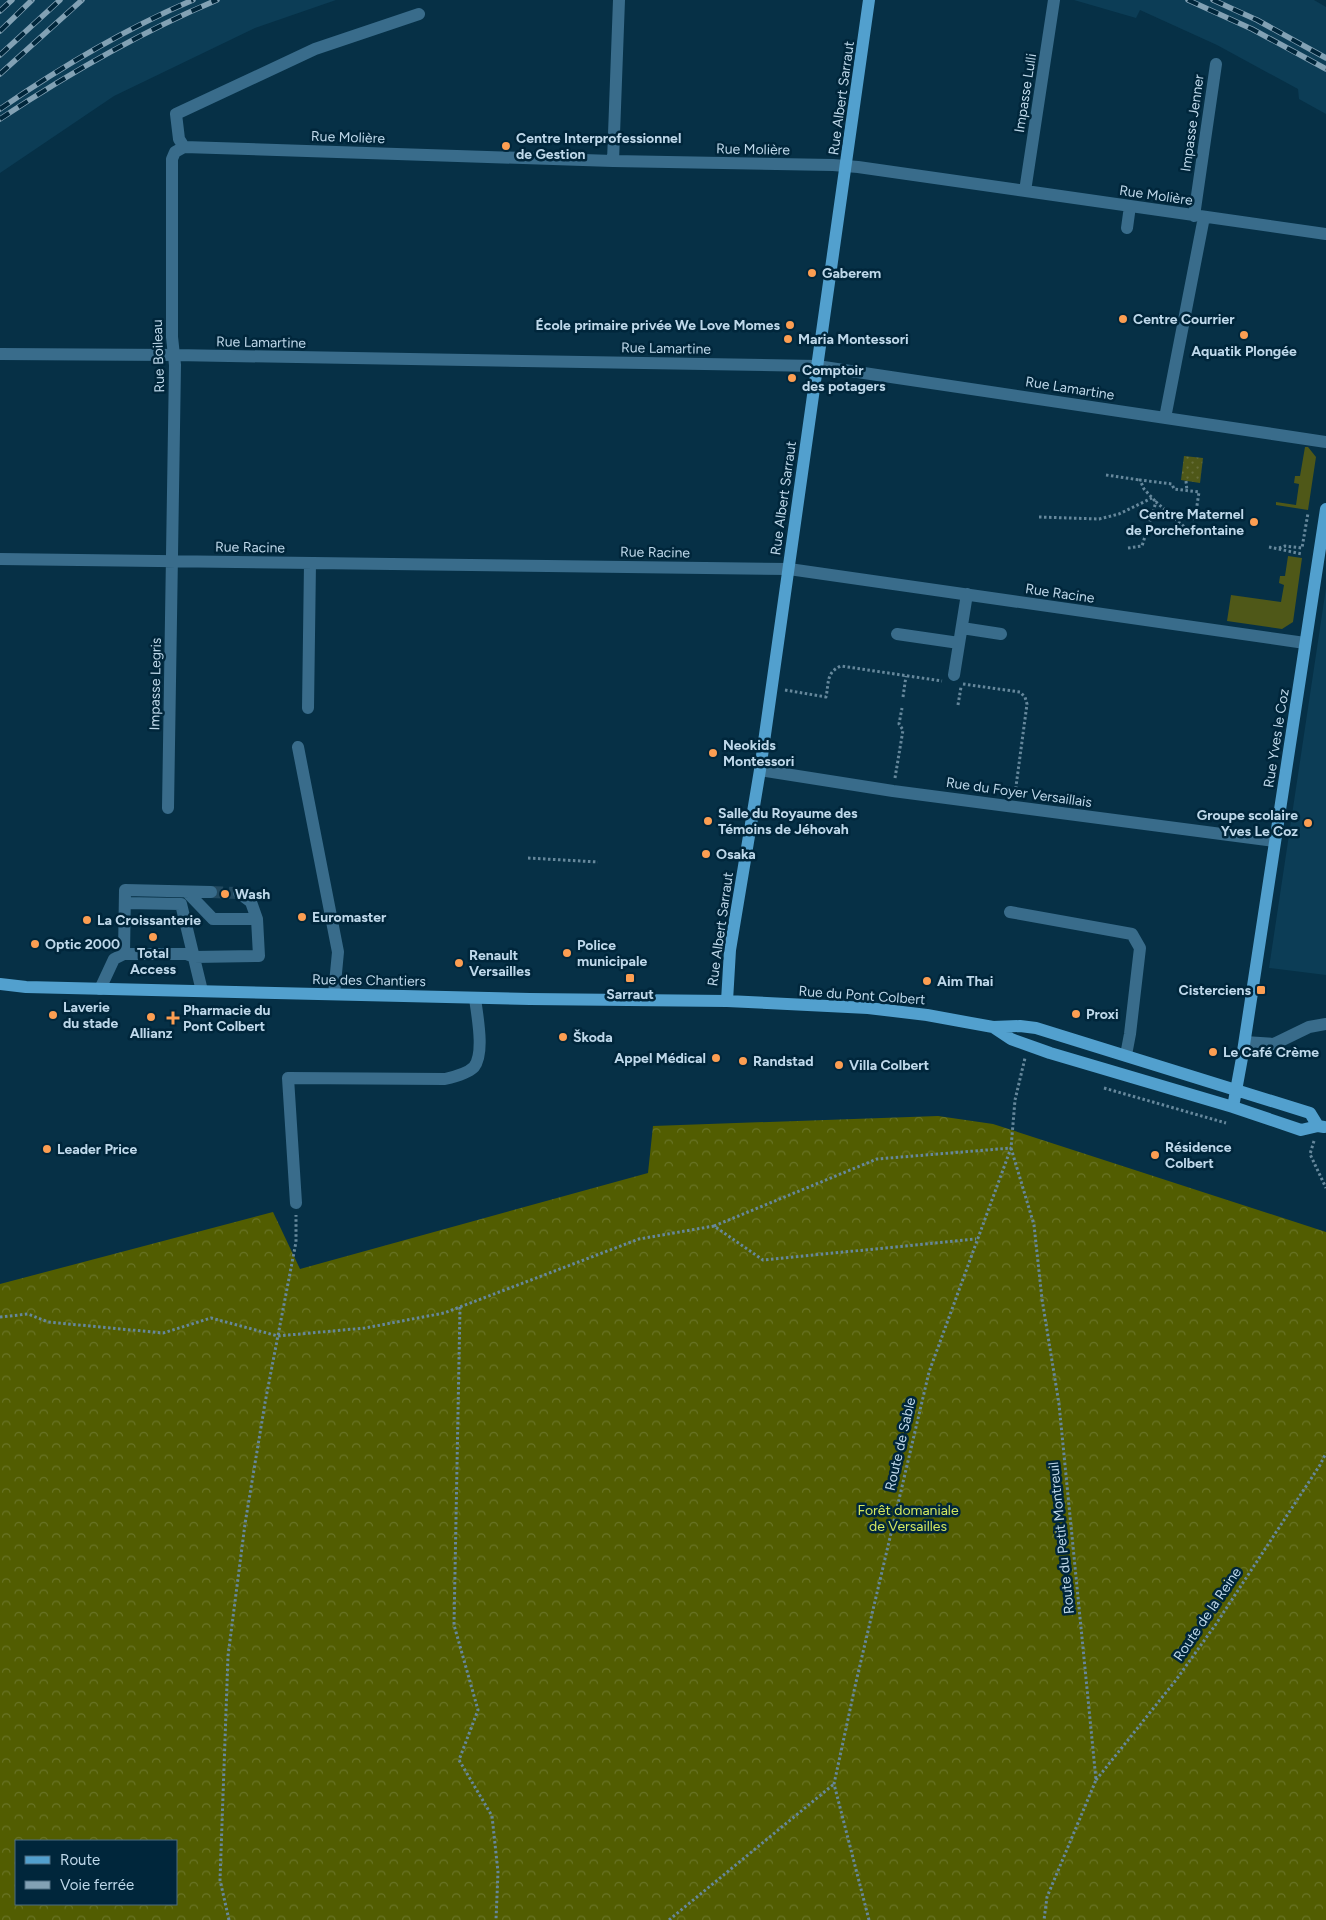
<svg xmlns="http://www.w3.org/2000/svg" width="1326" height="1920" font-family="Figtree,sans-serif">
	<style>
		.built { fill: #0c3d56 }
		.grass { fill: #4f5818 }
		.forest { fill: url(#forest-crowns); fill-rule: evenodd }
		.park { fill: url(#park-dots) }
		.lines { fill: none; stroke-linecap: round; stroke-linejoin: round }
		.minor-tunnel { stroke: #22495f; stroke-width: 12; stroke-dasharray: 12 6; stroke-linecap: butt }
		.path { stroke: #66889c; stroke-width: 3; stroke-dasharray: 2.5 2.5; stroke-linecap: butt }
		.minor { stroke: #396c8b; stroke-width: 12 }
		.major { stroke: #52a0ce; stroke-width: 12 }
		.rail-casing { stroke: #82a1b4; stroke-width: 5.5 }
		.rail { stroke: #00263b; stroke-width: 4; stroke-dasharray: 11; stroke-linecap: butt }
		.poi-dot { fill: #fc9e52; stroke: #00263b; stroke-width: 2 }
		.labels { text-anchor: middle; stroke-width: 5; stroke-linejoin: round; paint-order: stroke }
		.street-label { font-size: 14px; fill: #bed8ea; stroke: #00263b }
		.poi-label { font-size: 14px; font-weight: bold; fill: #bed8ea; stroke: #00263b; text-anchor: start }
		.park-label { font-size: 14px; fill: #d2e760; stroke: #00263b }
	</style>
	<defs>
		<pattern id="forest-crowns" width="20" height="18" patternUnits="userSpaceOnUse" patternTransform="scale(1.25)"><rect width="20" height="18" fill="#525d01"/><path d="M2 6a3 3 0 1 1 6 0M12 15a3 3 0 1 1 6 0" fill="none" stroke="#697426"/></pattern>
		<pattern id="park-dots" width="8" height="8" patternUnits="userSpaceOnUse" patternTransform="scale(1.25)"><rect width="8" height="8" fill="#4f5818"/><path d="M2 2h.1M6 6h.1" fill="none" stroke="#676f3a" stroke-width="1.8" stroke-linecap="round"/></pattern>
	</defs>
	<rect width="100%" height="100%" fill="#063046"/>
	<!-- built -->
	<path class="built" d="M0,0H336L255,28L114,96L0,173Z
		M1074,0H1314L1326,7V114L1299,99L1298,89L1217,45L1140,10L1136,18Z
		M1326,588V975L1269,968Z"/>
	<!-- grass -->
	<path class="grass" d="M1305,447H1308L1316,457L1308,510L1276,505V502L1296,505L1299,484L1294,483L1295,476H1300Z
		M1288,556L1302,558L1293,622L1282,629L1227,621L1231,595L1281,602L1284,585L1279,583L1280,576H1285Z"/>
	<!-- forest -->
	<path class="forest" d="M938,1116L993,1124L1326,1232V1920H0V1284L273,1212L300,1269L648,1173L653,1126ZM16,1841H176V1904H16Z"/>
	<!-- park -->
	<path class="park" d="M1184,456L1203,458L1200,483L1181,480Z"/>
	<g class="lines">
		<!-- minor-tunnel -->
		<path class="minor-tunnel" d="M211,892L239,893"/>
		<!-- path -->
		<path class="path" d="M1106,475L1140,480
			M1186,481L1187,491
			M1039,517L1099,519L1119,514L1152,498
			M1193,532L1201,534
			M1269,547L1302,554
			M1128,548L1142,546L1156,502L1189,531L1193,532L1199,492L1174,489L1172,484L1140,480L1144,489L1156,502
			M1279,548L1285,546L1302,548L1308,513
			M963,684L1020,692L1025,697L1027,704L1015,794
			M785,690L826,697C829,683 826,672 841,666L942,681
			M903,697L906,676
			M958,705L961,687
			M895,778L903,730L899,724L902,708
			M528,858L598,862
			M1104,1088L1226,1123
			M1314,1141L1310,1154L1326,1188
			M1011,1148L1034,1225L1042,1299L1059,1404L1096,1780L1047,1897L1044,1920
			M714,1226L877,1159L1011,1148
			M460,1307L454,1625L478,1710L459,1760L492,1816L498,1872L496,1920
			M0,1317L28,1314L48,1322L163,1333L211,1318L278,1336L365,1328L444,1313L639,1239L714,1226L763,1260L976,1239
			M1096,1780L1176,1680L1216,1624L1320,1465L1326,1453
			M229,1920L220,1880L228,1656L245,1524L265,1403L296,1242V1215
			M669,1920L834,1784
			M869,1920L834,1784L856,1682L929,1372L1011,1148L1015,1100L1025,1058"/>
		<!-- minor -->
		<path class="minor" d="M184,147L179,139L176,114L315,49L419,14
			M613,161L619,0
			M1025,191L1054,0
			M1194,216L1216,64
			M1127,228L1130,206
			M0,354L175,355L817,366L1326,442
			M1165,418L1204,217
			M0,559L789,569L1305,643
			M962,628L1001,634
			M897,634L959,643
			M954,675L967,594
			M308,708L310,563
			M298,747L338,952L334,994
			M760,770L893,791L1275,841
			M168,808L175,365L172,337V159L175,152L184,147L613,161L833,165L858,167L1326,234
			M239,893L251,902L257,919
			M125,903L181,904L202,991
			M1010,912L1132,934L1140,948L1130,1034L1126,1055
			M124,954L125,890L211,892
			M100,989L114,959L124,954H186L194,957L259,956L257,919H213L188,893
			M1245,1042L1274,1044L1309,1027L1326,1024
			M296,1203L288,1078L445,1079C454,1077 467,1074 474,1067C485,1053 477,1015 475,998"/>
		<!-- major -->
		<path class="major" d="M0,984L26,987L530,999L727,1001L868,1008L927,1015L993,1027L1020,1026L1036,1028L1310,1113L1318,1126
			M727,1001L730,950L760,770L869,0
			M993,1027L1011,1039L1050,1053L1233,1107L1301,1130L1318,1126L1324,1127
			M1233,1107L1242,1058L1326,509"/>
		<!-- rail casing -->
		<g class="rail-casing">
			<path id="rail" d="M1188,0L1252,29L1326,69
				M1213,0L1257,20L1326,58
				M0,11L12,0
				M0,31L32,0
				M0,55L60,0
				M0,74L82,0
				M0,109C61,67 125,29 193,0
				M0,119C68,74 141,32 217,0"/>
		</g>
		<!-- rail -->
		<use href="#rail" class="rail"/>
	</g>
	<!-- markers -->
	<g class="poi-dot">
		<circle cx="506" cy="146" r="5"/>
		<circle cx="812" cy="273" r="5"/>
		<circle cx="1123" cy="319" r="5"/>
		<circle cx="790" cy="325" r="5"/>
		<circle cx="1244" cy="335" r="5"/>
		<circle cx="788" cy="339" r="5"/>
		<circle cx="792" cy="378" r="5"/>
		<circle cx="1254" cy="522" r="5"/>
		<circle cx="713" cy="753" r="5"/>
		<circle cx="708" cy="821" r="5"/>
		<circle cx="1308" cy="823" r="5"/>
		<circle cx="706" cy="854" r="5"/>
		<circle cx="225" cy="894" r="5"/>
		<circle cx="302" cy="917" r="5"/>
		<circle cx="87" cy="920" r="5"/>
		<circle cx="153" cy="937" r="5"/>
		<circle cx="35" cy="944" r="5"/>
		<circle cx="567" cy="953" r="5"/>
		<circle cx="459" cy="963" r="5"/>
		<rect x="625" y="973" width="10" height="10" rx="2.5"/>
		<circle cx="927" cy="981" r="5"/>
		<rect x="1256" y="985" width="10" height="10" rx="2.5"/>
		<circle cx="1076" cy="1014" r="5"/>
		<circle cx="53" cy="1015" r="5"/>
		<circle cx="151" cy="1017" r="5"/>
		<path d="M170.5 1010.5h5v5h5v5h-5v5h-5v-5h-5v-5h5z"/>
		<circle cx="563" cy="1037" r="5"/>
		<circle cx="1213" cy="1052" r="5"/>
		<circle cx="716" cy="1058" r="5"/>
		<circle cx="743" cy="1061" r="5"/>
		<circle cx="839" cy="1065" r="5"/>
		<circle cx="47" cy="1149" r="5"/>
		<circle cx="1155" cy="1155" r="5"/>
	</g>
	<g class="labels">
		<!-- street labels -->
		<g class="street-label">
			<text transform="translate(1025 93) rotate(-81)" y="5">Impasse Lulli</text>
			<text transform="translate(841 98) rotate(-82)" y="5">Rue Albert Sarraut</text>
			<text transform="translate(1192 123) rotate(-82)" y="5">Impasse Jenner</text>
			<text transform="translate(348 137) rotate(2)" y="5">Rue Molière</text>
			<text transform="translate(753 149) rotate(1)" y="5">Rue Molière</text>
			<text transform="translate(1156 195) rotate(8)" y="5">Rue Molière</text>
			<text transform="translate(261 342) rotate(1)" y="5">Rue Lamartine</text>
			<text transform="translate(666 348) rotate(1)" y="5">Rue Lamartine</text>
			<text transform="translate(158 356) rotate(-92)" y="5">Rue Boileau</text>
			<text transform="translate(1070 388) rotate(9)" y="5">Rue Lamartine</text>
			<text transform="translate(783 498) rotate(-82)" y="5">Rue Albert Sarraut</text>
			<text transform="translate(250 547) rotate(1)" y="5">Rue Racine</text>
			<text transform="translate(655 552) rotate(1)" y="5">Rue Racine</text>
			<text transform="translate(1060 593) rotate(8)" y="5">Rue Racine</text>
			<text transform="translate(155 684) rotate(-89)" y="5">Impasse Legris</text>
			<text transform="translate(1276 738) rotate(-81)" y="5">Rue Yves le Coz</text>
			<text transform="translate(1019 792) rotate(8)" y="5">Rue du Foyer Versaillais</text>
			<text transform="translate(720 929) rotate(-82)" y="5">Rue Albert Sarraut</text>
			<text transform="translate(369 980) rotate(1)" y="5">Rue des Chantiers</text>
			<text transform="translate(862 995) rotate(4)" y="5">Rue du Pont Colbert</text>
			<text transform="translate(900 1444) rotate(-77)" y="5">Route de Sable</text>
			<text transform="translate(1061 1538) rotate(-96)" y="5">Route du Petit Montreuil</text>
			<text transform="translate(1207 1614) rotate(-56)" y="5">Route de la Reine</text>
		</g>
		<!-- poi labels -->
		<g class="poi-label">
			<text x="516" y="143">Centre Interprofessionnel<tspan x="516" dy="16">de Gestion</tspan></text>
			<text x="822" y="278">Gaberem</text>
			<text x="1133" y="324">Centre Courrier</text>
			<text x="780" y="330" text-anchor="end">École primaire privée We Love Momes</text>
			<text x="798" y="344">Maria Montessori</text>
			<text x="1244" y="356" text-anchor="middle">Aquatik Plongée</text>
			<text x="802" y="375">Comptoir<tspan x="802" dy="16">des potagers</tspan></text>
			<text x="1244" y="519" text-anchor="end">Centre Maternel<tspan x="1244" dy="16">de Porchefontaine</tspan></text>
			<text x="723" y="750">Neokids<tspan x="723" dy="16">Montessori</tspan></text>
			<text x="718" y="818">Salle du Royaume des<tspan x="718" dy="16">Témoins de Jéhovah</tspan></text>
			<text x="1298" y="820" text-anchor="end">Groupe scolaire<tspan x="1298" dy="16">Yves Le Coz</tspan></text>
			<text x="716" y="859">Osaka</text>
			<text x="235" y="899">Wash</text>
			<text x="312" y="922">Euromaster</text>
			<text x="97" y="925">La Croissanterie</text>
			<text x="45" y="949">Optic 2000</text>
			<text x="577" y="950">Police<tspan x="577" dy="16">municipale</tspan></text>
			<text x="153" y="958" text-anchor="middle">Total<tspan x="153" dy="16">Access</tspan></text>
			<text x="469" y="960">Renault<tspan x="469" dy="16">Versailles</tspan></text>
			<text x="937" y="986">Aim Thai</text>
			<text x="1251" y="995" text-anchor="end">Cisterciens</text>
			<text x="630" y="999" text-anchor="middle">Sarraut</text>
			<text x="63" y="1012">Laverie<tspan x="63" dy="16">du stade</tspan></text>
			<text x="183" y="1015">Pharmacie du<tspan x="183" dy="16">Pont Colbert</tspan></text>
			<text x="1086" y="1019">Proxi</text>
			<text x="151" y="1038" text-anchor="middle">Allianz</text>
			<text x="573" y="1042">Škoda</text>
			<text x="1223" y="1057">Le Café Crème</text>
			<text x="706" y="1063" text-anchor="end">Appel Médical</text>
			<text x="753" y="1066">Randstad</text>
			<text x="849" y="1070">Villa Colbert</text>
			<text x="1165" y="1152">Résidence<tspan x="1165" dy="16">Colbert</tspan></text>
			<text x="57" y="1154">Leader Price</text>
		</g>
		<!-- park labels -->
		<g class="park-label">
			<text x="908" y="1515">Forêt domaniale<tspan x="908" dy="16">de Versailles</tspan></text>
		</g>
	</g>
	<!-- legend -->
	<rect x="15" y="1840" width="162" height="65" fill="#00263b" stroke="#4c6d81"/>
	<rect x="25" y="1856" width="25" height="8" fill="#52a0ce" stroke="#4c6d81"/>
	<text x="60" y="1865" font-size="15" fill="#bed8ea">Route</text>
	<rect x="25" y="1881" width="25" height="8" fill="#82a1b4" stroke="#4c6d81"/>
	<text x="60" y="1890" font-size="15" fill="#bed8ea">Voie ferrée</text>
</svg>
